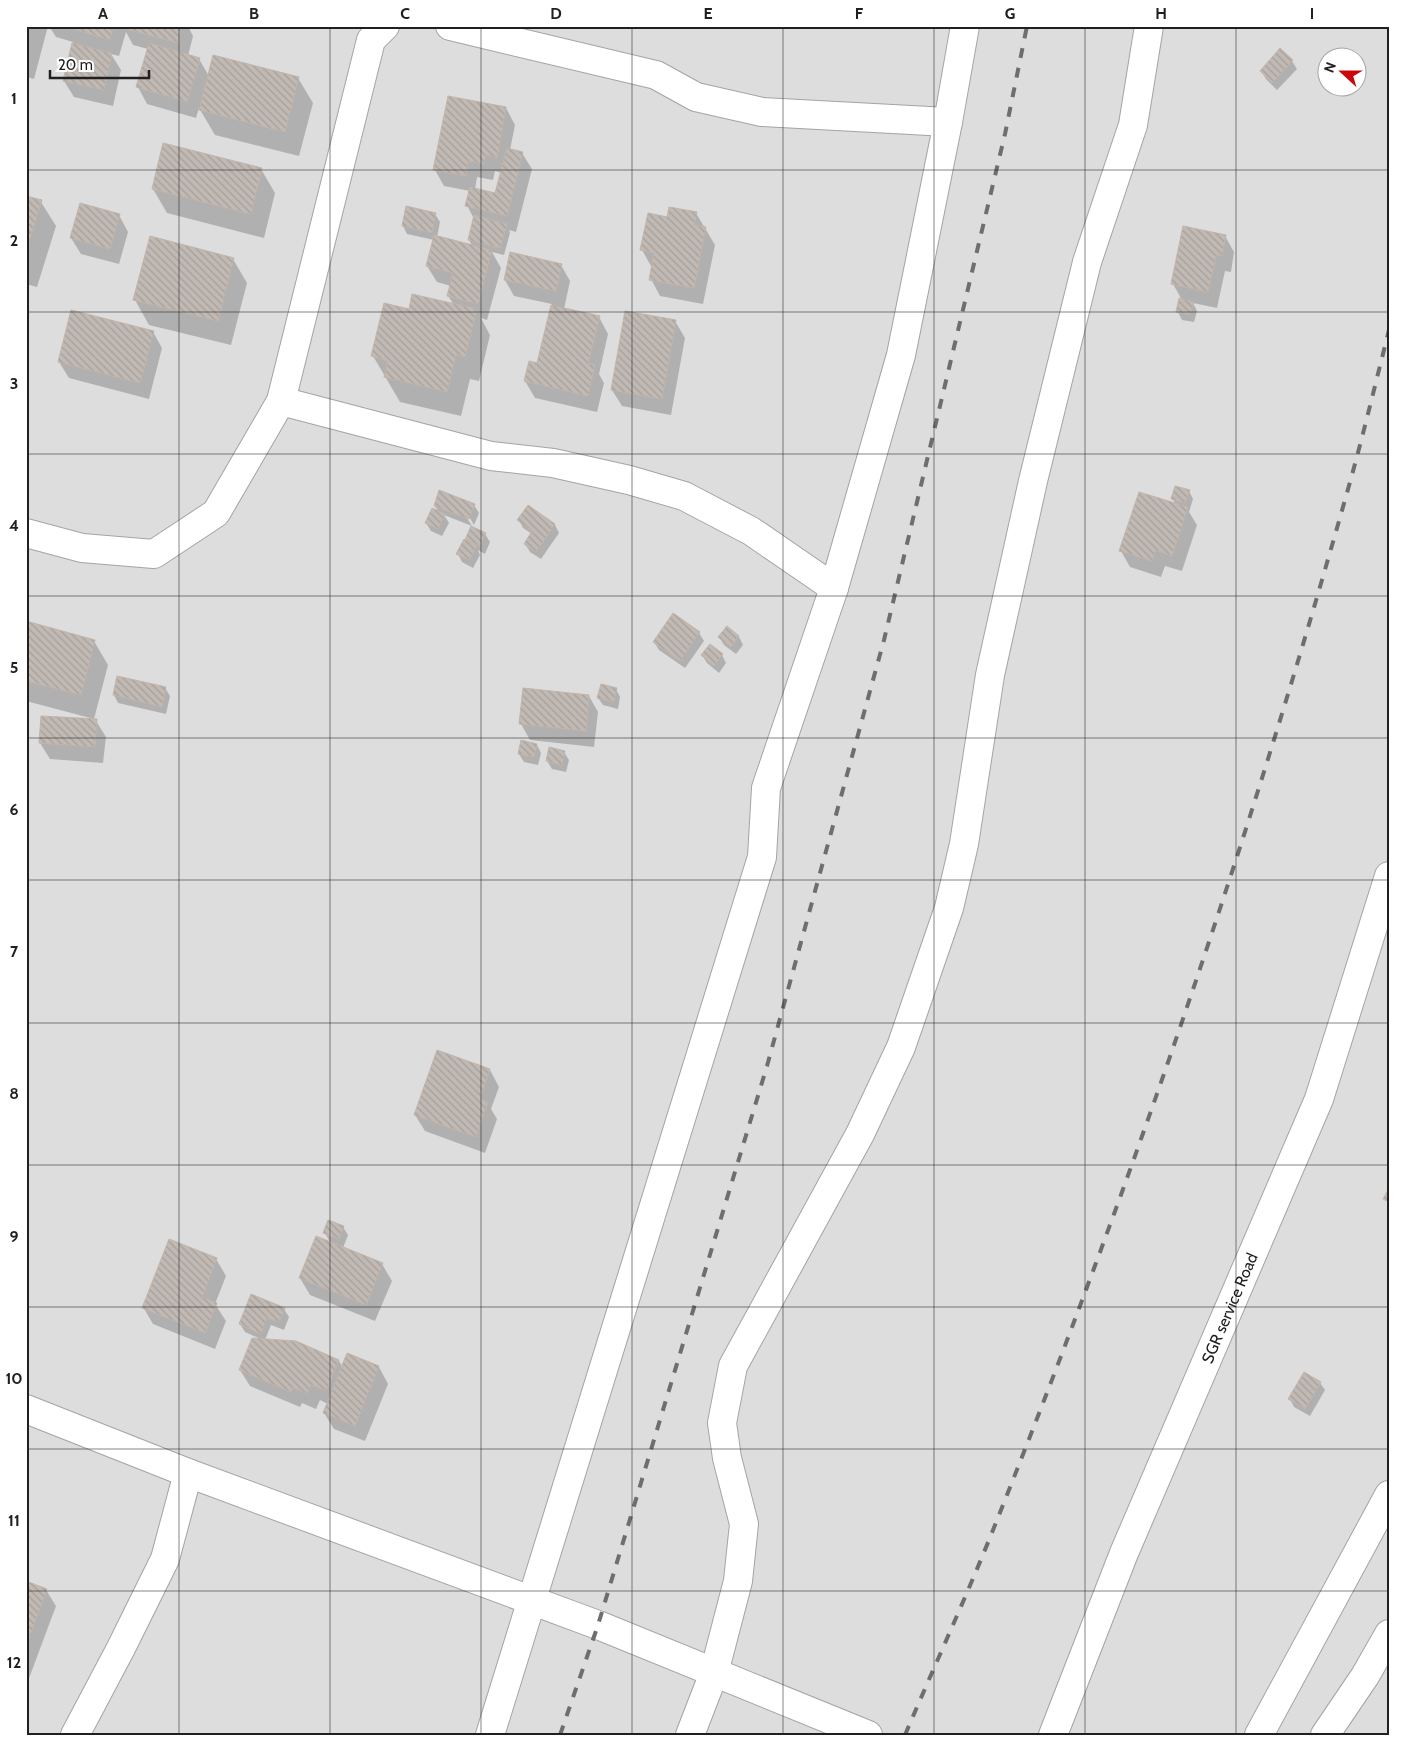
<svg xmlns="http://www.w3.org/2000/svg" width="1415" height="1761" font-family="Cabin,sans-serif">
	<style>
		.residential { fill: #dedddd; fill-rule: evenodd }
		.shadow { fill: #0003; fill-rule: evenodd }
		.building { fill: url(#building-back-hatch); stroke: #c2b4aa }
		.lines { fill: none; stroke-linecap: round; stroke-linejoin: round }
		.minor-casing { stroke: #a4a4a4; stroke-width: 30 }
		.minor { stroke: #fff; stroke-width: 28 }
		.rail { stroke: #6e6e6e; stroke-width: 4; stroke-dasharray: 10 10; stroke-linecap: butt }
		.grid { fill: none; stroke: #202020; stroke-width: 1; stroke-opacity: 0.55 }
		.labels { text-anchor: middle; stroke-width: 4; stroke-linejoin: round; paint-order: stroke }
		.street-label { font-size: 16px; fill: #202020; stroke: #fff }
		.neatline { fill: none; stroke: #202020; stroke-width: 2 }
		.grid-label { font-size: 16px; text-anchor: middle; font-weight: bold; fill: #202020 }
	</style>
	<defs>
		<pattern id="building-back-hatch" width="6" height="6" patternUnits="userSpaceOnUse" patternTransform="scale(1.25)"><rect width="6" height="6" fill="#c1b9b4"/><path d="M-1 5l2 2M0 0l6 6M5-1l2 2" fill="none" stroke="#a69f9a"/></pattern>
	</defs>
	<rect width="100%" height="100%" fill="#f1ede7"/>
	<!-- residential -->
	<path class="residential" d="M26,26H1389V1735H26ZM1328,58H1358V88H1328Z"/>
	<!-- shadow -->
	<path class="shadow" d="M26,26H48L34,79L26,77Z
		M49,26H188L193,36L188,56L199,59L209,76L298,78L313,103L299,156L215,135L199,108L196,118L147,104L138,87L148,49L133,45L126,32L119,56L111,54L121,70L113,106L74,97L64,81L73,42L56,37Z
		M1280,50L1292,61L1297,69L1277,90L1266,79L1261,71Z
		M506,108L515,125L510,150L522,153L532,169L516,232L509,230L510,233L504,255L492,252L501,268L487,320L481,318L490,335L479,381L470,379L461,416L400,402L373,356L410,310L454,305L448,296L451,286L437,282L427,266L434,240L407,234L403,226L435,214L440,222L437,237L473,247L469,240L474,219L467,205L470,191L444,186L435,170ZM495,171L502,173L496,195L475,190L477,177L493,180Z
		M261,169L275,193L264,238L167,213L153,189Z
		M26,197L41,202L56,226L37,287L26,284Z
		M696,213L715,245L703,304L660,296L651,279L653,267L651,266L642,250L668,218Z
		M119,215L128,232L119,264L81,254L71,238Z
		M1225,236L1234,252L1231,272L1225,271L1217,308L1193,303L1197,311L1194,322L1182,320L1178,312L1182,300L1173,284Z
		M233,259L247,283L231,345L149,325L135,300Z
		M561,265L570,281L564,309L599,317L608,334L599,374L604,383L597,412L535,398L525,381L538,364L552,304L514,296L505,280Z
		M675,321L685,338L671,415L622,406L612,390Z
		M153,332L162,348L149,399L69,378L59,362Z
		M1189,491L1193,499L1189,512L1197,525L1182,571L1165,566L1161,577L1130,567L1121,551L1176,505L1172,498Z
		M474,505L479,513L474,525L467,513L465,515L472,526L444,515L449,523L442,536L431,531L426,523L439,513L435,506Z
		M528,507L555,525L559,533L541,559L530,552L525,544L532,534L523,528L519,520Z
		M472,527L485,534L490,542L485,554L478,550L480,555L473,568L462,562L458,554Z
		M26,623L94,641L108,665L94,719L26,701Z
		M727,627L739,637L743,645L736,654L724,645L719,637Z
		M699,633L704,641L685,668L659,650L654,642Z
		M702,655H722L726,663L719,673L707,663Z
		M165,688L170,696L166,714L118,703L114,695Z
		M616,689L620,697L618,709L603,705L598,698Z
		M589,696L598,712L594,747L530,740L521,724Z
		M96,721L106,737L103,763L50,759L40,743Z
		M537,745L541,753L538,765L524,762L519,754Z
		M564,752L569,760L566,772L552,769L547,761Z
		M438,1051L490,1070L499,1087L491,1109L497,1119L485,1153L425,1131L415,1115Z
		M343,1227L348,1235L343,1248L382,1264L392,1281L375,1321L310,1295L300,1278L331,1244L325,1233Z
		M216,1259L226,1276L215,1304L226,1321L215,1349L153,1324L143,1307Z
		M284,1309L289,1317L284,1330L271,1325L265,1340L339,1361L343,1368L379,1367L388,1384L365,1441L334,1429L324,1413L328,1404L320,1400L316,1409L302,1403L300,1407L250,1386L240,1370L263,1340L245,1332L240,1324Z
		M1320,1383L1325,1390L1310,1416L1294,1407L1290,1399Z
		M26,1583L46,1590L56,1606L28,1681L26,1680Z"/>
	<!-- building -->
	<path class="building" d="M63,26H114L110,40Z
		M122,26H182L178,43L122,28Z
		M72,43L112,53L104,90L63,81Z
		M149,43L200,58L187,102L136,87Z
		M1280,48L1293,60L1272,83L1260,71Z
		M213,55L299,77L285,132L199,110Z
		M448,96L506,107L497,158L486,155L484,164L468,161L466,176L433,170Z
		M163,143L262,168L251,214L152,189Z
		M507,148L523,152L507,216L465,206L470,187L495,193Z
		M26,196L42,200L26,252Z
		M80,203L120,214L110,249L70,238Z
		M406,206L436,213L432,233L402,226Z
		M669,207L697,212L694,225L706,227L694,288L649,280L654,253L640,250L648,213L667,217Z
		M474,215L507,224L500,248L468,240Z
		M1183,226L1226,235L1222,256L1216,255L1208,292L1171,284Z
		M434,235L492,250L478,304L447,296L453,273L426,266Z
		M150,236L234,258L218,321L133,300Z
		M510,252L562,264L556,291L504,280Z
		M412,294L477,309L465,357L456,355L447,392L384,377L388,361L371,356L384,303L409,309Z
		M1179,298L1194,302L1190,315L1176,312Z
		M551,305L600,316L588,364L595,365L588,396L524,381L529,361L537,363Z
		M71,310L154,331L140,383L58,362Z
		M625,311L676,320L662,399L611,390Z
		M1175,486L1190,490L1185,503L1171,499Z
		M439,490L475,504L469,519L434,506Z
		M1139,492L1188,507L1172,556L1156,550L1152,561L1119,551Z
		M528,505L555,524L536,552L524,544L532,531L517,520Z
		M432,508L445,514L438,529L425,523Z
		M471,526L486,533L480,546L465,540Z
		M464,539L477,546L469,560L456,554Z
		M673,613L700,632L680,661L653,642Z
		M26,621L95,640L81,695L26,681Z
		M727,626L739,636L731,647L718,637Z
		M710,644L723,654L714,666L701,655Z
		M117,676L166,687L162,707L113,695Z
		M601,684L617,688L614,702L597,698Z
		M523,688L589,695L586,731L519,724Z
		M41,716L97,719L95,747L39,743Z
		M521,740L537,744L534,757L518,754Z
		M549,747L565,751L562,765L546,761Z
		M437,1050L490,1069L480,1099L488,1102L476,1137L414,1115Z
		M1389,1188V1202L1383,1199Z
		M328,1220L344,1226L339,1239L323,1233Z
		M316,1236L383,1263L366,1305L299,1278Z
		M169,1239L217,1258L202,1297L217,1303L205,1333L142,1308Z
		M251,1294L285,1308L279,1322L267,1318L261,1334L239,1324Z
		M252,1338L296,1341L339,1360L326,1391L311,1385L307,1394L293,1387L291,1392L239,1370Z
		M347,1353L379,1366L355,1426L323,1413Z
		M1304,1372L1321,1382L1305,1409L1288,1399Z
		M26,1581L47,1589L26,1646Z"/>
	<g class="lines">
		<!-- minor casing -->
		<g class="minor-casing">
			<g id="minor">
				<path d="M450,26L656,75L696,97L762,112L948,122"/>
				<path d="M281,401L491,456L553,463L629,480L684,496L751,531L834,588"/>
				<path d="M26,533L82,548L154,554L216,513L281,401L371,40L385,26"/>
				<path d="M26,1409L188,1473L598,1625L868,1735"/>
				<path d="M75,1735L121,1648L165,1559L188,1473"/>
				<path d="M490,1735L762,857L766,788L834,588L901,355L948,122L965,26"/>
				<path d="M690,1735L714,1673L738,1581L744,1524L727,1458L722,1423L733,1366L860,1134L901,1047L949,908L964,844L990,675L1033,481L1087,262L1133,125L1149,26"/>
				<path id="s1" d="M1053,1735L1124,1553L1319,1099L1389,876"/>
				<path d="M1259,1735L1389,1495"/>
				<path d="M1325,1735L1365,1676L1389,1634"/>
			</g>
		</g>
		<!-- minor -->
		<use href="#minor" class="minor"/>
		<!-- rail -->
		<path class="rail" d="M560,1735L598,1625L767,1066L884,640L1005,134L1027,26
			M905,1735C936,1662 970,1589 999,1515C1134,1177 1252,832 1350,482C1364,432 1376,381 1389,330"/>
	</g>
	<!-- grid -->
	<path class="grid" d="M179,26V1735M330,26V1735M481,26V1735M632,26V1735M783,26V1735M934,26V1735M1085,26V1735M1236,26V1735M26,170H1389M26,312H1389M26,454H1389M26,596H1389M26,738H1389M26,880H1389M26,1023H1389M26,1165H1389M26,1307H1389M26,1449H1389M26,1591H1389"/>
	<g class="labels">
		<!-- street labels -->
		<g class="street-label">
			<text dy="6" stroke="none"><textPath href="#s1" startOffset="462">SGR service Road</textPath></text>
		</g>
	</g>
	<!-- border -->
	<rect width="1415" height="1761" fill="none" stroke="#ffffff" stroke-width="55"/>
	<!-- north arrow -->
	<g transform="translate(1342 72) rotate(291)"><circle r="24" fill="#ffffff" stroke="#a6a6a6"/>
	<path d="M0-4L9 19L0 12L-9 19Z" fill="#ca060c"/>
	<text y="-8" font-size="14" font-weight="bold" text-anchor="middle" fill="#202020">N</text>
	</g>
	<!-- scale -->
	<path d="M50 70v8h99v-8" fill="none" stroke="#202020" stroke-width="2.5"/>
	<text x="58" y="70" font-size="15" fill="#202020" stroke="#ffffff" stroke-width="4" paint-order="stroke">20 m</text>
	<rect x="28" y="28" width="1360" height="1706" class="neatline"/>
	<g class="grid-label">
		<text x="103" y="19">A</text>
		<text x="254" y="19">B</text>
		<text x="405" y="19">C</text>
		<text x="556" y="19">D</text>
		<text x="708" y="19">E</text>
		<text x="859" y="19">F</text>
		<text x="1010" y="19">G</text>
		<text x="1161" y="19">H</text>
		<text x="1312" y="19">I</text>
		<text x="14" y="104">1</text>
		<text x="14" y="246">2</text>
		<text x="14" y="389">3</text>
		<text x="14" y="531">4</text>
		<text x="14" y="673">5</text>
		<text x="14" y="815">6</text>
		<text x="14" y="957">7</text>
		<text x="14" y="1099">8</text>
		<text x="14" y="1242">9</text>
		<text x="14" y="1384">10</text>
		<text x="14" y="1526">11</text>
		<text x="14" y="1668">12</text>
	</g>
</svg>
